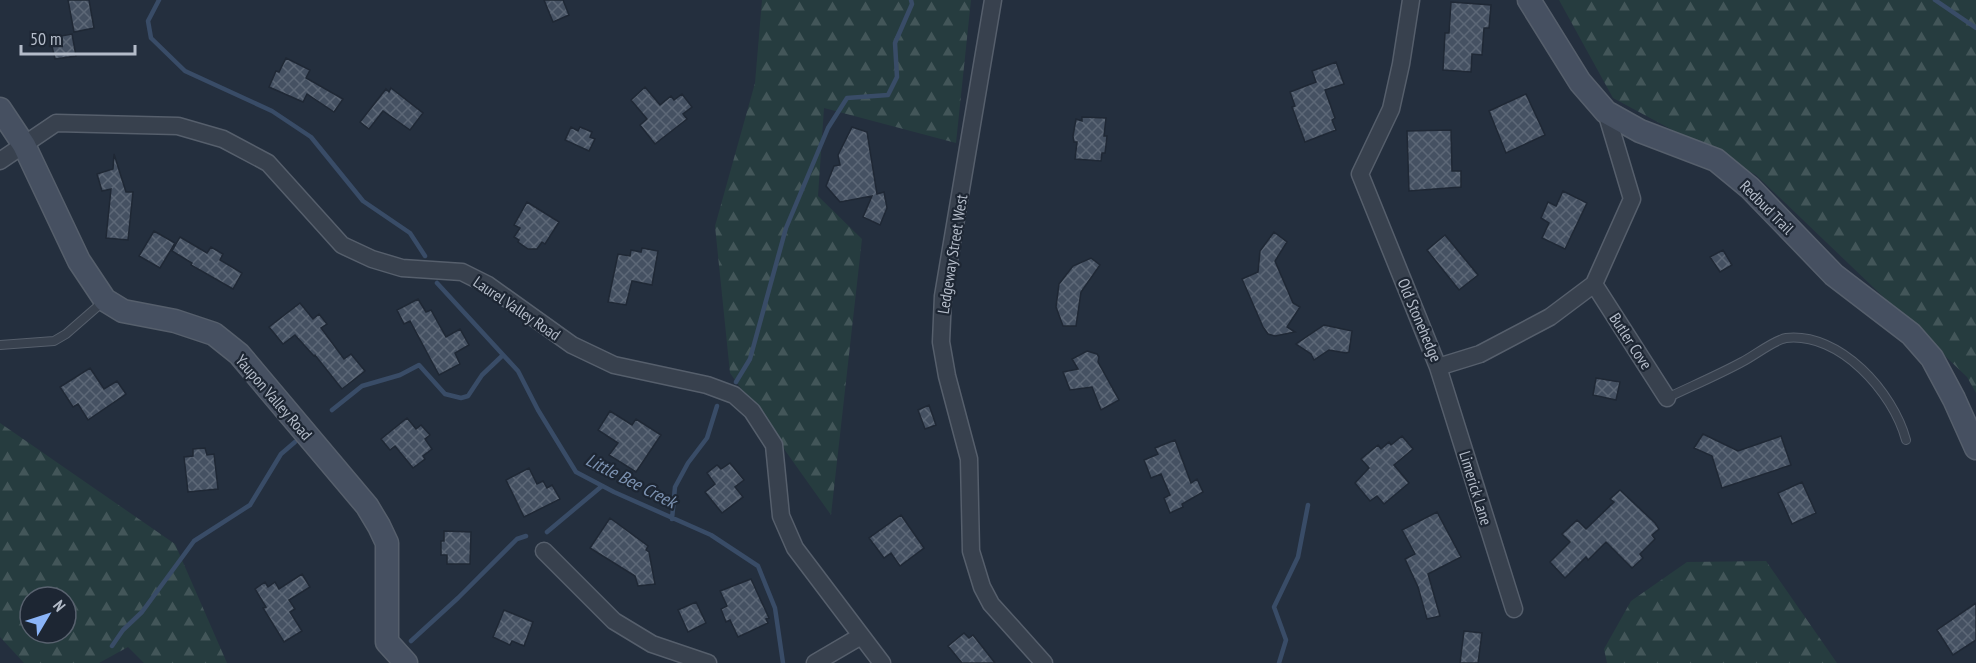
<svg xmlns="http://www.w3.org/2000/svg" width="1976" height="663" font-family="'PT Sans Narrow',sans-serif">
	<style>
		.forest { fill: url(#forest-firs); fill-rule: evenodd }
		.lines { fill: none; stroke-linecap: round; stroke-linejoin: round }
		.stream { stroke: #394c67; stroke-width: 4.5 }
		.building { fill: url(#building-cross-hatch); stroke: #1f2835; stroke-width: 1.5 }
		.lane-casing { stroke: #565f6c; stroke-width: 10 }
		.street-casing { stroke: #565f6c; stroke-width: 19 }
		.secondary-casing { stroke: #565f6c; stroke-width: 25 }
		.lane { stroke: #38414e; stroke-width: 8 }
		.street { stroke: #38414e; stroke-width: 16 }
		.secondary { stroke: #465061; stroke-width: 22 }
		.labels { text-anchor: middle; stroke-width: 4.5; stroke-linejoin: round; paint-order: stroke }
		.street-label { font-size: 16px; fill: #b4bcc9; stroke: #1d2633 }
		.water-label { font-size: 18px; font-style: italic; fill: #7c92b1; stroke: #1d2633 }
	</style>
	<defs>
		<pattern id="forest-firs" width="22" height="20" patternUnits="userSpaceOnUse" patternTransform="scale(1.5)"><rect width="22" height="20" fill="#263c3f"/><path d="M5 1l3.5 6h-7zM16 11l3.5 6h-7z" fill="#435659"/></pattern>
		<pattern id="building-cross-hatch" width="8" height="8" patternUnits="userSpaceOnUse" patternTransform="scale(1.5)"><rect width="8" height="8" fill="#455162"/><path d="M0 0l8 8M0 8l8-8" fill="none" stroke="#5d6877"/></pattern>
	</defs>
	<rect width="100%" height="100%" fill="#242f3e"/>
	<!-- forest -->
	<path class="forest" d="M762,0H971L956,143L824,108L818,196L862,239L831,515L730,373L715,226L755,83Z
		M1559,0H1976V393L1967,377L1756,175L1613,98Z
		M0,423L175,544L227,663H144L128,647L99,663H24L0,637ZM30,597H66V633H30Z
		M1766,561L1837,663H1607L1604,649L1631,601L1687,562Z"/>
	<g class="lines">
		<!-- stream -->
		<path class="stream" d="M159,0L148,21L151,38L185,71L272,111L311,137L363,201L410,233L425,256
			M1935,0L1976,28
			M437,283L518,371L538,410L576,472L614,492L711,535L758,566L775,608L783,663
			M736,382L750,359L786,228L828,128L847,98L888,95L897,77L895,43L912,4L911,0
			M332,410L362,386L400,375L419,365L445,394L461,398L468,396L482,375L503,355
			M672,519L675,487L688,463L707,438L717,406
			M547,532L602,486
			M411,641L458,598L517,539L526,536
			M112,646L123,630L142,612L194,541L250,505L281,454L295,442
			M1279,663L1286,640L1274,607L1298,557L1308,505"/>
	</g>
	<!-- building -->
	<path class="building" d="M68,0H89L94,28L74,32Z
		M544,0H563L569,15L553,22Z
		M1451,2L1491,5L1489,28H1484L1482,55L1472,54L1471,72L1443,70L1445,33H1449Z
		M72,34L76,56L55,59L50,38Z
		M286,58L310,70L306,78L343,99L334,112L307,94L303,102L269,87L276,71L279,72Z
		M1336,62L1344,84L1325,90L1335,118L1332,120L1336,130L1305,142L1292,107L1295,106L1290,92L1316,82L1312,71Z
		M645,87L660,105L671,96L674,100L682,94L692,107L683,114L687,119L655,144L640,125L647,119L631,100Z
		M391,88L423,113L410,130L383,111L369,129L360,122L386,89L389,92Z
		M1526,94L1545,135L1506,153L1489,111Z
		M1082,117L1106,118L1104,136H1107L1106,145L1105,153H1102L1101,161L1075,159L1077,142H1074L1073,136L1076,119L1082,121Z
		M571,127L578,131L580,127L592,132L590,137L595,139L589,151L565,140Z
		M852,127L867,132L877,194L884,192L887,208L880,225L863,217L872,196L840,202L826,186L834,166L840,165L838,155Z
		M1451,130L1452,171H1461V187L1409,191L1407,131Z
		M114,154L126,192H133L128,240L106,238L111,189L102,191L97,174L113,169Z
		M1563,191L1587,203L1565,249L1542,238L1549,223L1541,218L1548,202L1556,206Z
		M527,202L559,222L545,244L542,242L537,249H528L518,242L519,240L514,237L520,228L514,225Z
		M154,231L175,243L160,268L139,256Z
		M1274,232L1287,242L1275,261L1293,303L1300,307L1287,327L1295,332L1275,336L1268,334L1263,327L1242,279L1258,272L1260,251Z
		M1445,235L1478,275L1459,290L1427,250Z
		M180,237L207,253L211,247L223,254L220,260L242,273L233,289L191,265L192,263L172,251Z
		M642,248L658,251L652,285L632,281L626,305L608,302L618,254L630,256L631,250L641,252Z
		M1723,250L1732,265L1720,272L1710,257Z
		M1091,258L1100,265L1081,292L1076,326H1063L1056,307L1059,284L1073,266Z
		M418,299L426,312L431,310L446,337L460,329L469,345L455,353L460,364L439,375L410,321L404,324L397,310Z
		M300,303L313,319L319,314L327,324L321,328L344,359L351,354L365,371L342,389L315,355L314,356L295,335L283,344L269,327Z
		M1324,325L1352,331L1349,352L1346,353L1329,350L1314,360L1311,354L1296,344Z
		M1087,351L1097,354L1099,357L1098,362L1119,400L1101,410L1092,387L1070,390L1063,372L1078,369L1072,359Z
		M90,368L104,389L117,381L126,394L88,420L78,404L73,407L60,387Z
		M1596,378L1620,382L1616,400L1593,395Z
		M929,405L936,425L925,429L918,410Z
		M610,411L632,425L636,419L661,435L636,472L609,455L618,443L598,430Z
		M407,418L416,429L421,425L430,435L425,439L432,449L423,456L425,459L413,468L395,446L390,450L381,439Z
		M1703,434L1738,451L1781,436L1791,465L1722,488L1712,456L1694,448Z
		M1402,436L1413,449L1394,465L1409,483L1384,504L1377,496L1370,501L1355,483L1369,468L1361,459L1378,445L1381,449L1389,442L1391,445Z
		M1175,440L1191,483L1197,479L1203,492L1182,504L1183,507L1170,513L1164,498L1170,495L1161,474L1151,478L1144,460L1158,454L1155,448Z
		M205,448L207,455L214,454L218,489L188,492L184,457L193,456V449Z
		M730,463L744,480L735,487L743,497L722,513L705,492L715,484L707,473L717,465L721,469Z
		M529,468L537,484L543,481L547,488L552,485L560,499L524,517L506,480Z
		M1802,482L1816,513L1792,524L1778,493Z
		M1620,490L1655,523L1659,529L1652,535L1655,539L1640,554L1643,558L1632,568L1606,542L1588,560L1586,557L1565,578L1550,562L1570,542L1562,534L1577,520L1586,529L1614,502L1610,499Z
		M1437,512L1461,557L1428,574L1440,616L1427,619L1418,587L1405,559L1415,554L1402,530Z
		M901,515L924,548L900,566L891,553L884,558L869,538Z
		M610,518L648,546L646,550L649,552L655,584L638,586L635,576L590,548Z
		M444,531L471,532L470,564H447V555H441V541H444Z
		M302,574L310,587L289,600L295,609L290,612L302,631L284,642L263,608L266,607L255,589L265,582L268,587L275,582L279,589Z
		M751,579L769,618L766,619L768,623L738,637L730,620L726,622L721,609L727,606L720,591Z
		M696,602L706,623L688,632L678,610Z
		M1976,603V640L1953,655L1937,630Z
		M504,610L533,622L524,646L512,641L510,645L493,637Z
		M1464,631L1482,633L1478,663H1460Z
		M964,633L969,638L973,635L995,663H962L948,646Z"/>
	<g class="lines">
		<!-- lane casing -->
		<g class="lane-casing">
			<path id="lane" d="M0,345L54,341L66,334L105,300
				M1667,398C1692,386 1718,375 1742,362C1754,356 1774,340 1786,338C1840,332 1893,392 1906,440"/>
		</g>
		<!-- street casing -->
		<g class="street-casing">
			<path id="street" d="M993,0L943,296L941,342L947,376L969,459L971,551L982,587L991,604L1044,663
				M1411,0L1401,64L1391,109L1360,174L1438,367L1514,609
				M0,161L56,123L178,126L223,139L268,163L342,245L372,259L402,268L462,272L488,285L572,345L614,365L707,385L734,395L752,411L774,445L781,516L795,548L882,663
				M1594,284L1667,398
				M1438,367L1480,354L1550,317L1594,284L1632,199L1606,112
				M544,551L614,621L652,644L708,663
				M815,663L861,636"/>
		</g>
		<!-- secondary casing -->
		<g class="secondary-casing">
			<path id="secondary" d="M1529,0L1580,82L1606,112L1640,131L1716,160L1750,188L1834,275L1911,334L1932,358L1954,399L1976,448
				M0,109L24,145L79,261L105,300L123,311L175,321L214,334L239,354L367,506L379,526L387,543V642L406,663"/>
		</g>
		<!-- lane -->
		<use href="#lane" class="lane"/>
		<!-- street -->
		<use href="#street" class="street"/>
		<!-- secondary -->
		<use href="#secondary" class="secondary"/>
	</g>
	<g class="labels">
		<!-- street labels -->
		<g class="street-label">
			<text transform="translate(1767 207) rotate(45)" y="6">Redbud Trail</text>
			<text transform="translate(952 254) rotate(-81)" y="6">Ledgeway Street West</text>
			<text transform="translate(517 308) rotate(34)" y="6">Laurel Valley Road</text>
			<text transform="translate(1420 320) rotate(67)" y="6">Old Stonehedge</text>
			<text transform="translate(1631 341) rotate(57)" y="6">Butler Cove</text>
			<text transform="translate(274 397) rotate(49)" y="6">Yaupon Valley Road</text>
			<text transform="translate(1476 488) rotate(73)" y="6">Limerick Lane</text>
		</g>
		<!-- water labels -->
		<g class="water-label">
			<text transform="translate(631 481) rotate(27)" y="6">Little Bee Creek</text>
		</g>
	</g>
	<!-- north arrow -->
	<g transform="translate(48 615) rotate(51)"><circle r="28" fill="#1d2633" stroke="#59626f" stroke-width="1.5"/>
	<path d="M0-4.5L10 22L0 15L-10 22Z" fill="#8ab4f8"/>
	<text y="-9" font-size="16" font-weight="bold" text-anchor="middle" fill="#b4bcc9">N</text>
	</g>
	<!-- scale -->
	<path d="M21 45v9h114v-9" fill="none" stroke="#b4bcc9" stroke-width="3"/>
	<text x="30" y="45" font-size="18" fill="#b4bcc9" stroke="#1d2633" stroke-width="4.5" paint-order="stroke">50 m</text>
</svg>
